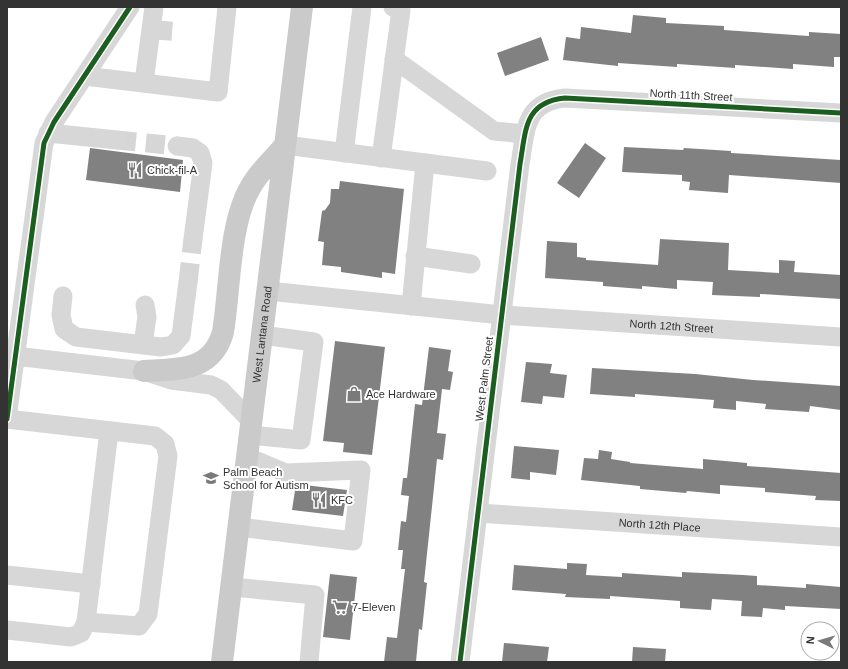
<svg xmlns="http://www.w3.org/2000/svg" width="848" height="669" font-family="Arial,sans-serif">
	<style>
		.building { fill: #818181 }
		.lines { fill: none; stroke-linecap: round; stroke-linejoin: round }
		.minor-tunnel { stroke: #d6d6d6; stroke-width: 19; stroke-dasharray: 19 10; stroke-linecap: butt }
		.minor { stroke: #d7d7d7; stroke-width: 19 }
		.major { stroke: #cacaca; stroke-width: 22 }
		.cycleway-casing { stroke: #fff; stroke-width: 8 }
		.cycleway { stroke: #1b5e20; stroke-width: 5 }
		.labels { text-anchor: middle; stroke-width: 4; stroke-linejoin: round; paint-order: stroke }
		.street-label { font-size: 11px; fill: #333; stroke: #fff }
		.poi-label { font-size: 11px; fill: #333; stroke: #fff; text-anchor: start }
	</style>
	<rect width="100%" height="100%" fill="#fff"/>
	<!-- building -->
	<path class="building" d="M633,15L666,18V23L724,26V30L809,36V32L841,34V57H834V67L793,64V69L735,65V68L677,64V67L618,63V66L563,60L566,37L580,39L581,27L631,33Z
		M541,37L549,60L505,76L497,53Z
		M585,143L606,158L579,198L557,183Z
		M624,147L683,150L684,148L731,151V153L841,160V183L729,175L728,193L689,190L690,182L682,181V175L622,172Z
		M90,148L183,160L180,192L86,180Z
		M340,181L404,189L395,274L382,272V278L341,272V267L322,265L324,242L318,241L322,211L325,210L330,203L331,189H339Z
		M660,239L729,243L728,270L779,273V260L795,261L794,272L841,275V299L760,294V297L712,295L713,282L677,280V289L642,286V289L603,286V282L545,278L547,241L577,243V257L586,258V260L658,265Z
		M335,341L385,347L372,455L343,452L344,443L323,441Z
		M429,347L451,350L448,371L453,372L450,390L442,389L437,433L446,434L443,460L437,459L424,582L427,583L422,630L419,629L416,662H384L387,637L397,638L405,569H401L403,550H398L401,521L406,522L409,496L401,495L403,478H407L415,404L422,405Z
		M526,362L552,364L550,373L567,375L564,398L543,396L542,404L521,402Z
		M592,368L695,374L753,380L841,386V410L810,406L809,412L765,409L766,404L736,401V410L713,408L714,400L635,394V397L590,394Z
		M514,446L559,450L556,475L530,472V480L511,478Z
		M599,450L612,452L611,459L630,462V463L703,469V459L747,463V466L841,473V501L815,500L816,496L765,492V488L720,485V494L687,491L686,493L640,489V486L581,480L584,458L598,459Z
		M296,484L347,490L343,516L292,510Z
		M567,563L587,564L586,575L622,577V573L682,577V572L743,575L757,576V585L806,588V584L841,587V609L785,606V610L763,608L762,617L741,616L742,601L712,599L711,610L680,608V601L610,596V599L565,597L566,594L512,590L514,565L567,569Z
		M330,574L357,577L350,640L323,637Z
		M504,643L549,647L547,662H502Z
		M633,647L666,649L665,662H632Z"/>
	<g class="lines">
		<!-- minor-tunnel -->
		<path class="minor-tunnel" d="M162,40L164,14
			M117,140L177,146
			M188,282L193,239"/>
		<!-- minor -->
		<g class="minor">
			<path d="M394,59L494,131L525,134"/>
			<path d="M85,76L218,92L227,7"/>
			<path d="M144,82L154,7"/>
			<path d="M48,133L117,140"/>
			<path d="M285,145L425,163L411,306"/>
			<path d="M177,146L193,148L200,153L203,163L193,239"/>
			<path d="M344,153L362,7"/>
			<path d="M381,158L401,10L393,7"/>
			<path d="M425,163L487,171"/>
			<path d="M415,256L471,264"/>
			<path id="s1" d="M268,291L502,315L841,337"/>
			<path d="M63,296L61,315L64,329L76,337L161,347L173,345L181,336L188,282"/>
			<path d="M143,344L147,317L145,305"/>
			<path d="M15,356L144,371L171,380L211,385L221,390L252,422"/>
			<path d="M7,419L155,436L165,444L168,456L148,614L139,626L86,622L109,431"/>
			<path d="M7,419L44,143L54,122L130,7"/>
			<path d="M250,435L301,440L314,342L262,335"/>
			<path id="s2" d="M478,513L841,537"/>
			<path d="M239,527L353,541L361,470L286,473L247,457"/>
			<path d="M7,575L91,584"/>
			<path d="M232,587L315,595L309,662"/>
			<path d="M7,630L71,637L81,633L86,622"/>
			<path d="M460,662L520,164C526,130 524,102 565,98L841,113"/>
		</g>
		<!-- major -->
		<g class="major">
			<path d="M144,371C178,369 212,372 223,332C230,290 229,224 250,188C258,172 274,159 285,145"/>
			<path id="s3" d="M222,662L302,7"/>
		</g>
		<!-- cycleway casing -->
		<g class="cycleway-casing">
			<path id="cycleway" d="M7,419L44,143L54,122L130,7
				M460,662L520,164C526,130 524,102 565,98L841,113"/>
		</g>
		<!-- cycleway -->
		<use href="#cycleway" class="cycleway"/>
	</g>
	<!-- icons -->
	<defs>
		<g id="restaurant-bare" transform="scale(1.2)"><path d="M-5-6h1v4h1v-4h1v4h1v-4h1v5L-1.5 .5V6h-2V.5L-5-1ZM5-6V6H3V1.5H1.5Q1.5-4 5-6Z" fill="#7a7a7a" stroke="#fff" stroke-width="2.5" paint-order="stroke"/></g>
		<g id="shop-bare" transform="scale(1.2)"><path d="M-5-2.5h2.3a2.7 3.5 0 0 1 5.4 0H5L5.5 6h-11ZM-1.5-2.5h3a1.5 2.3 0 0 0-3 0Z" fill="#7a7a7a" stroke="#fff" stroke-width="2.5" paint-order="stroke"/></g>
		<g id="school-bare" transform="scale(1.2)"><path d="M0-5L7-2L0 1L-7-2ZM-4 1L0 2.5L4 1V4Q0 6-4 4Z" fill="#7a7a7a" stroke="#fff" stroke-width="2.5" paint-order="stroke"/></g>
		<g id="supermarket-bare" transform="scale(1.2)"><path d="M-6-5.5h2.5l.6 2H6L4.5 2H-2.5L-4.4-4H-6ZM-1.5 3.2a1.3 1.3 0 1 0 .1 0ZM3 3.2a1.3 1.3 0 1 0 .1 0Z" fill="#7a7a7a" stroke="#fff" stroke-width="2.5" paint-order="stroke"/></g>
	</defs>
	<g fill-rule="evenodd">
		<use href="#restaurant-bare" x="135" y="170"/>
		<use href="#shop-bare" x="354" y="394"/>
		<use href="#school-bare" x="211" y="478"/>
		<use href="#restaurant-bare" x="319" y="500"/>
		<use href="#supermarket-bare" x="340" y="607"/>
	</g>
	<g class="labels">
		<!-- street labels -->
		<g class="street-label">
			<text transform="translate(691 95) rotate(3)" y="4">North 11th Street</text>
			<text dy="4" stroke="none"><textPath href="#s1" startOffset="405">North 12th Street</textPath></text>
			<text dy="4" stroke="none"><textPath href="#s3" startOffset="330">West Lantana Road</textPath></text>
			<text transform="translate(484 379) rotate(-83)" y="4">West Palm Street</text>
			<text dy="4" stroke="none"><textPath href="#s2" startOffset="182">North 12th Place</textPath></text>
		</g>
		<!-- poi labels -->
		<g class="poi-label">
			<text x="147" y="174">Chick-fil-A</text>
			<text x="366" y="398">Ace Hardware</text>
			<text x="223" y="476">Palm Beach<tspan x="223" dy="13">School for Autism</tspan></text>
			<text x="331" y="504">KFC</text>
			<text x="352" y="611">7-Eleven</text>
		</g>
	</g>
	<!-- border -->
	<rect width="848" height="669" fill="none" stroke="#333333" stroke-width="16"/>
	<!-- north arrow -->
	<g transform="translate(820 641) rotate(275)"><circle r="19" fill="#ffffff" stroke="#adadad"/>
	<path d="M0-3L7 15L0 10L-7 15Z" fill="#7a7a7a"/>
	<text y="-6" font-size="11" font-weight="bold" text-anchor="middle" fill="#333333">N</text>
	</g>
</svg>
